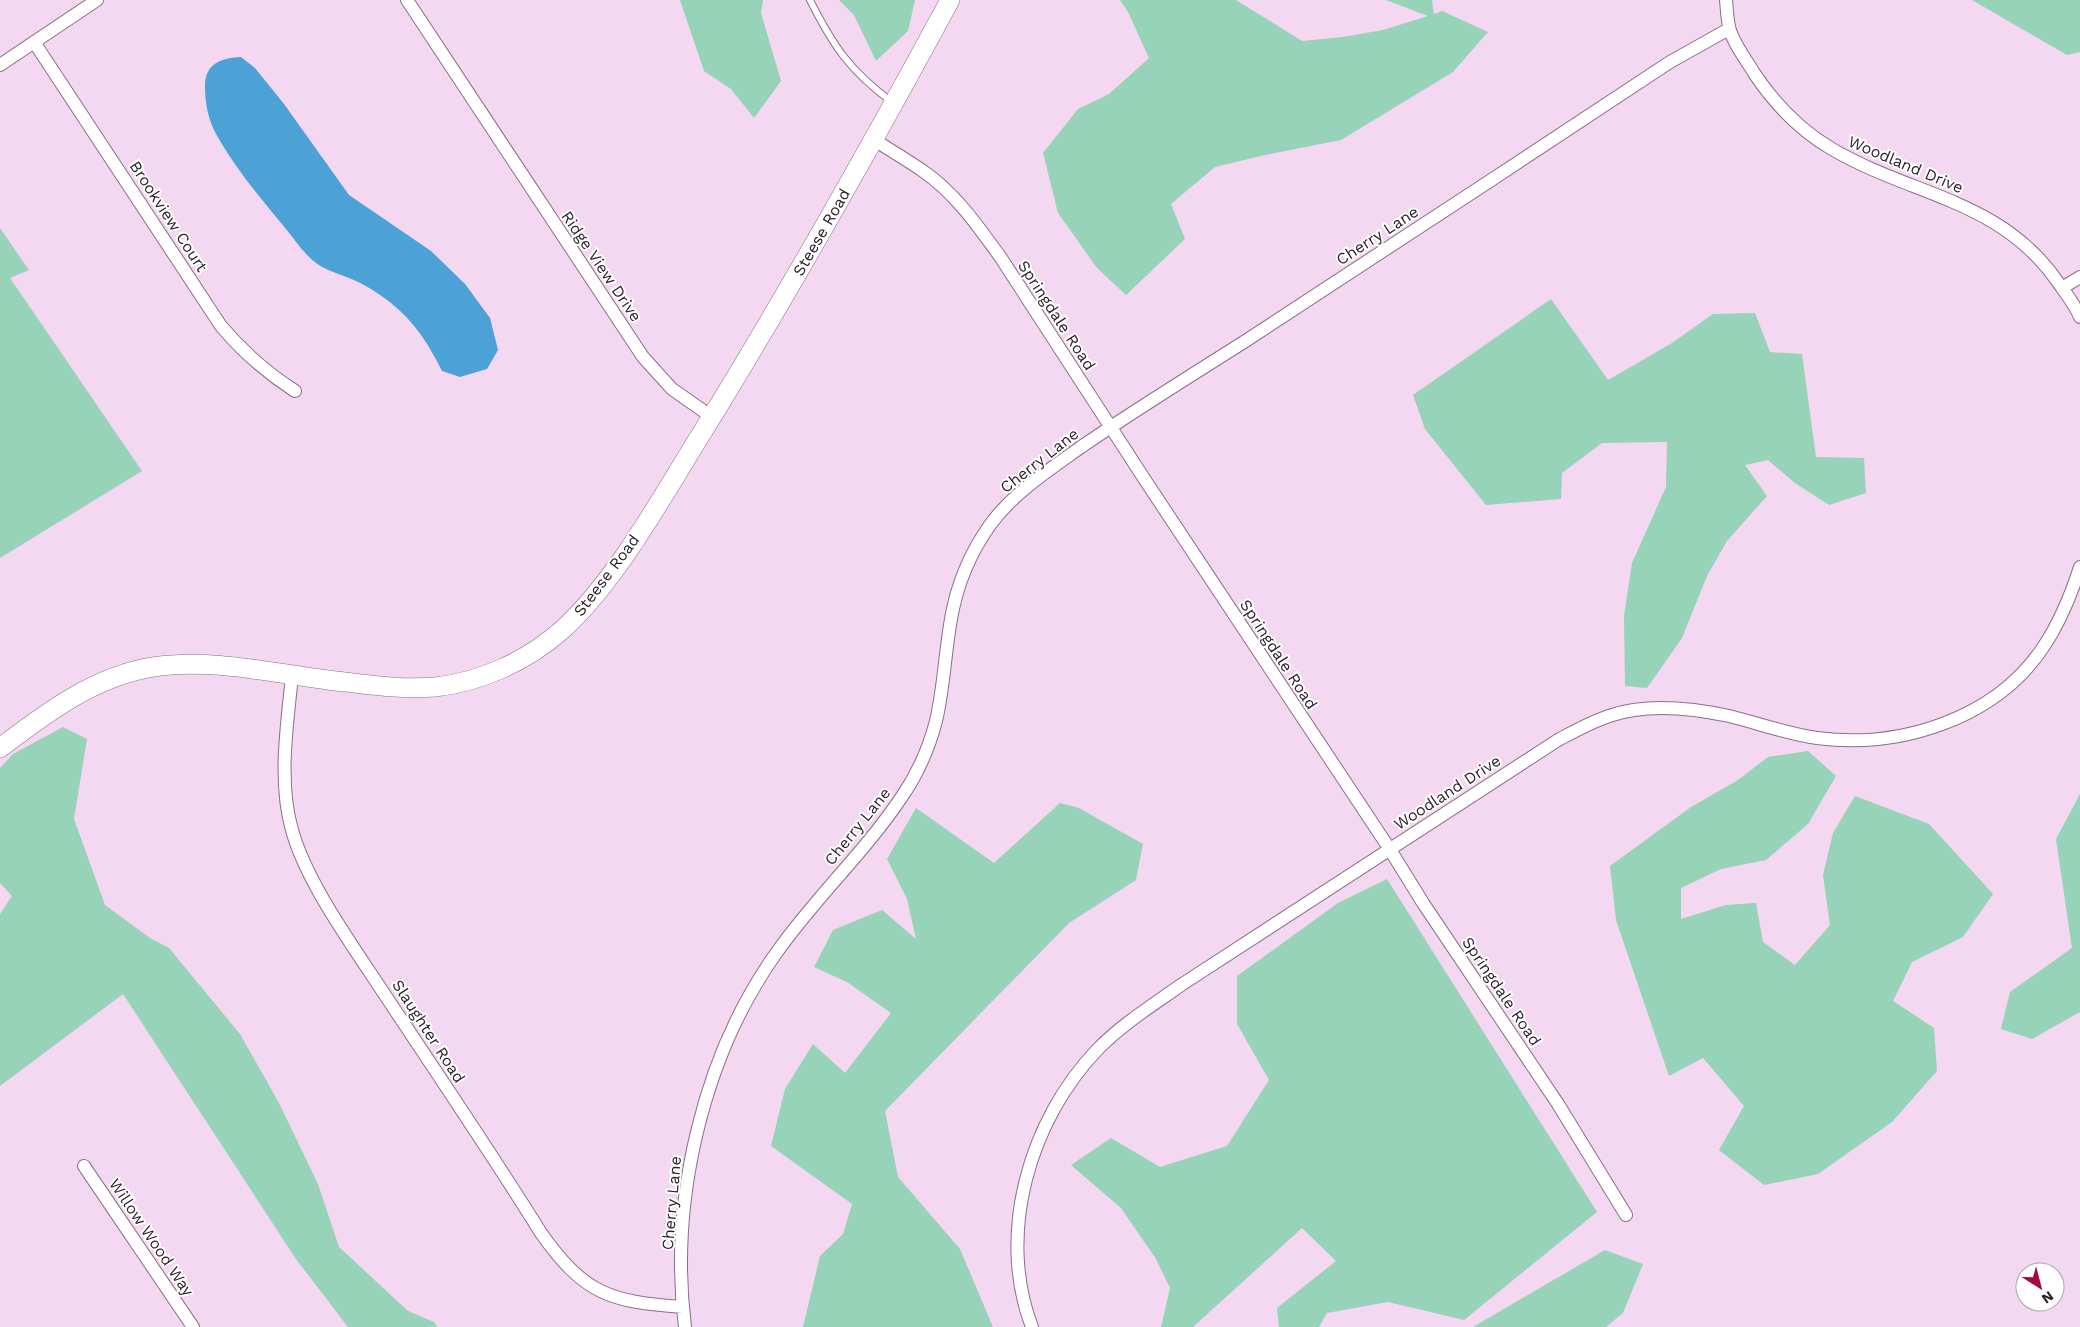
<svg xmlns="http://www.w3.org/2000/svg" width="2080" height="1327" font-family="'Work Sans',sans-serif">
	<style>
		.green { fill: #96d3b8 }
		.water { fill: #4ca1d7 }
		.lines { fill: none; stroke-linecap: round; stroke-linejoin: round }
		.lane-casing { stroke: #897086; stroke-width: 8 }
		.street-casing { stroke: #897086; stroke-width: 14 }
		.secondary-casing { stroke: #897086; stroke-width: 20 }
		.lane { stroke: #fff; stroke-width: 6 }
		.street { stroke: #fff; stroke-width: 12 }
		.secondary { stroke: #fff; stroke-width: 19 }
		.labels { text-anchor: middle; stroke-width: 4; stroke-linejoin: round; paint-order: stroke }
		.street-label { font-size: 16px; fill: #2c212a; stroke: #fff }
	</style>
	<rect width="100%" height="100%" fill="#f4d7f0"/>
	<!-- green -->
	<path class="green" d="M680,0H763L761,13L781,81L754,118L731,89L704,71Z
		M839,0H915L908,31L876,61L854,15Z
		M1120,0H1236L1302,41L1343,37L1383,30L1428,16L1386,0H1432L1434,14L1442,11L1488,32L1453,72L1341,140L1265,155L1215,167L1171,204L1185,239L1126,295L1097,268L1058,213L1043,153L1078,109L1109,94L1149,58L1128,12Z
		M1972,0H2080V52L2067,55Z
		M0,228L29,270L10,278L142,471L0,558Z
		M1551,299L1608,380L1672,343L1713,314L1755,313L1770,352L1802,354L1816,457L1864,458L1866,493L1829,505L1795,483L1768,460L1745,465L1767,496L1727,541L1707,576L1682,638L1647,688L1625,686L1624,616L1632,563L1666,487L1667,442L1602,443L1562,473L1561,499L1486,505L1425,429L1413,395Z
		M63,727L87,739L74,819L105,905L150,938L169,948L240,1034L279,1103L318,1184L339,1247L408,1311L434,1322L437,1327H348L296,1259L123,994L0,1086V914L12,896L0,883V768L13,754Z
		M1808,751L1836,776L1808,824L1766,860L1721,869L1681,888V919L1726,905L1756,903L1763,942L1795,965L1830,925L1823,875L1833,833L1855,796L1929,824L1993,894L1963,937L1912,962L1893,1001L1934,1028L1937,1071L1892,1122L1818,1174L1764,1185L1719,1150L1744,1106L1703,1058L1669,1076L1616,920L1610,866L1691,807L1738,780L1768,757Z
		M2080,794V1012L2032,1039L2001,1029L2010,992L2072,948L2056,839Z
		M1060,803L1079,808L1143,844L1136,880L1069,923L885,1111L898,1177L960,1249L993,1327H803L820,1256L843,1234L852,1204L771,1146L785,1089L813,1044L845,1073L891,1013L847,982L814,967L833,930L882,910L916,939L907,899L887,859L916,808L994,863Z
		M1387,879L1597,1212L1464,1320L1388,1302L1327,1313L1319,1327H1279L1277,1308L1336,1261L1302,1228L1193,1327H1161L1170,1288L1156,1259L1121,1208L1071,1165L1111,1138L1160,1167L1227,1146L1269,1080L1237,1024V976L1338,903Z
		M1605,1250L1643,1264L1623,1313L1606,1327H1473Z"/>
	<!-- water -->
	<path class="water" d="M241,57L255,68L284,104L349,195L431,251L465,284L490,318L498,350L487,369L460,377L442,371C423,332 402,306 364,285C349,276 330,273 316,263C304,254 295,240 286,229C261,199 235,168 216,134C208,119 205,103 205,86C205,63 222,58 241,57Z"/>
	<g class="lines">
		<!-- lane casing -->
		<g class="lane-casing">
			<path id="lane" d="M810,0C833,46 850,71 892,102"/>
		</g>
		<!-- street casing -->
		<g class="street-casing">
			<path id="street" d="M407,0L643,357L672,389L712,417
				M1726,0C1727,9 1727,18 1729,26C1731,40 1747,61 1754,73C1774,103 1801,131 1832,149C1914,197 2002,199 2060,285C2067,295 2075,305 2080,317
				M34,42L221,326C243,352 267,373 295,391
				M0,65L97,0
				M873,139C890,150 907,160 923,171C955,193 978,226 1001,258L1145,480L1389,848L1423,903L1558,1104L1626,1215
				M2062,288L2080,277
				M292,676C287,726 278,781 292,830C306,882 353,946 383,992C436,1072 490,1151 541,1233C584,1294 610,1302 683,1307
				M84,1166L193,1327
				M685,1327C669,1201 703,1055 777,952C815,898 864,853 901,798C917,775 929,748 936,721C944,687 945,652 951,619C957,584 970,553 990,525C1013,493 1049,470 1081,447C1135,410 1192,375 1247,340C1389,248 1529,155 1670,62L1729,29
				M1032,1327C996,1234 1030,1120 1097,1050C1122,1024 1153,1005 1181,985L1558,740C1575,731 1591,722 1609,716C1646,703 1692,708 1729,716C1758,723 1787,734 1817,738C1900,749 1996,719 2044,646C2060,622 2071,595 2080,567"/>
		</g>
		<!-- secondary casing -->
		<g class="secondary-casing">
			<path id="secondary" d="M0,748C46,713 95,676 153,667C211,658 271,673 328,680C363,684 399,690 435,687C481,682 527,661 562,630C614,583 658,504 695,444C785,299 869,150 950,0"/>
		</g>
		<!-- lane -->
		<use href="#lane" class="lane"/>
		<!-- street -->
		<use href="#street" class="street"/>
		<!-- secondary -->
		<use href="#secondary" class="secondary"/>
	</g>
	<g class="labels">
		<!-- street labels -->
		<g class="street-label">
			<text transform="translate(1906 164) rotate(23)" y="6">Woodland Drive</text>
			<text transform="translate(169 216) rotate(57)" y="6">Brookview Court</text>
			<text transform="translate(821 232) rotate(-60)" y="6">Steese Road</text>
			<text transform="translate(1377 235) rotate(-33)" y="6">Cherry Lane</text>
			<text transform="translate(602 266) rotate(56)" y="6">Ridge View Drive</text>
			<text transform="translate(1057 315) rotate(57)" y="6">Springdale Road</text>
			<text transform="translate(1039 460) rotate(-38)" y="6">Cherry Lane</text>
			<text transform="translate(606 575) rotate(-53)" y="6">Steese Road</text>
			<text transform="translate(1279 654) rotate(57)" y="6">Springdale Road</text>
			<text transform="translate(1447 792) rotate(-33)" y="6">Woodland Drive</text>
			<text transform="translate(857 826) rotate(-51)" y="6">Cherry Lane</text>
			<text transform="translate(1502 991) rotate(56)" y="6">Springdale Road</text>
			<text transform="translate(429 1031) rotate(57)" y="6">Slaughter Road</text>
			<text transform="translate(671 1203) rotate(-85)" y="6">Cherry Lane</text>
			<text transform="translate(152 1237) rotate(56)" y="6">Willow Wood Way</text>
		</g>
	</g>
	<!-- north arrow -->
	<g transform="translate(2040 1287) rotate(144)"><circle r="24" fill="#ffffff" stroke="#aba6aa"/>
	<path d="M0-4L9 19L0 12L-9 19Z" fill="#a4083f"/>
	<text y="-8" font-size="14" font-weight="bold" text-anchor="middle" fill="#2c212a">N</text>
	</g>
</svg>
